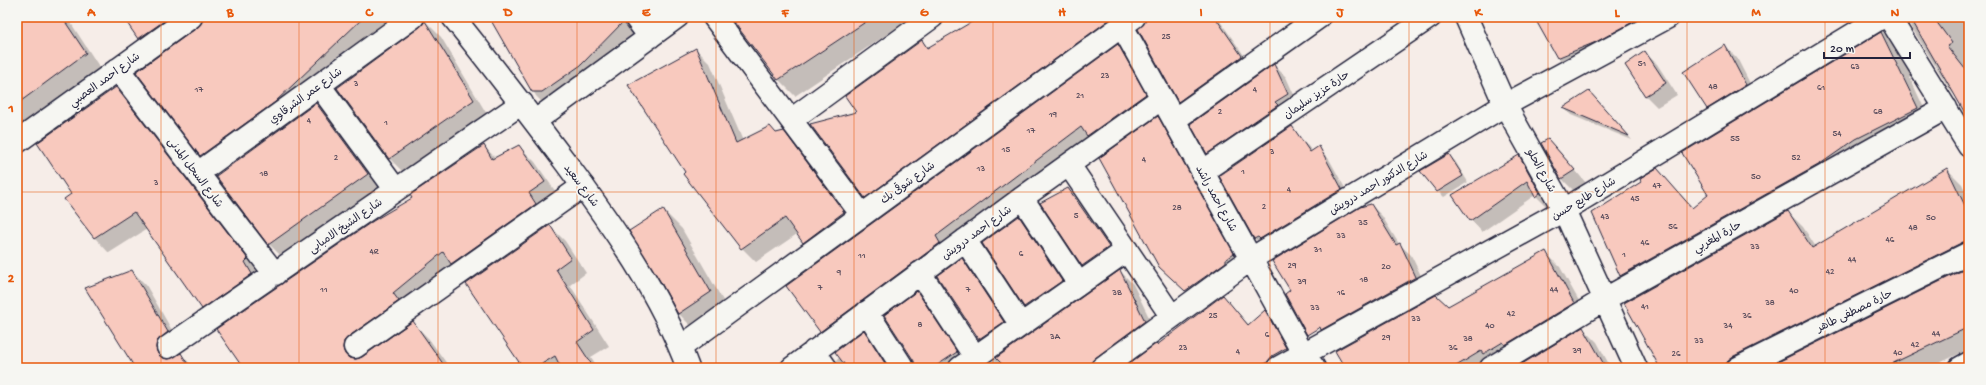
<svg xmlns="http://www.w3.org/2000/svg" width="1986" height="385" font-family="'Gochi Hand','Playpen Sans Arabic',sans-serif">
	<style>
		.shadow { fill: #0003 }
		.building { fill: #f8c9be; stroke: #22223b }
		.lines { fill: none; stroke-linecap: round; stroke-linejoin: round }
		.street-casing { stroke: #22223b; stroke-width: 25 }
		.secondary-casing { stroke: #22223b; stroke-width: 25 }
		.street { stroke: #f6f6f2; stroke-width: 22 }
		.secondary { stroke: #f6f6f2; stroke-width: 22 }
		.grid { fill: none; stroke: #e8590c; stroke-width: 1; stroke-opacity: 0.55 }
		.labels { text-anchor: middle; stroke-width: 3.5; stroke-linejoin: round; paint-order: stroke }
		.number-label { font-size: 9px; fill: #584c5c }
		.street-label { font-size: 11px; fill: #22223b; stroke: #f6f6f2 }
		.neatline { fill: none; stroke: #e8590c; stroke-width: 1.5 }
		.grid-label { font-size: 13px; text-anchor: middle; font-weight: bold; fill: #e8590c }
	</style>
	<rect width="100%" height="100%" fill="#f6ede8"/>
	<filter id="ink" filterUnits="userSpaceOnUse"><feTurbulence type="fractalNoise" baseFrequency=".025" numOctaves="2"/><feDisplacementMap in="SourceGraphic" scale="8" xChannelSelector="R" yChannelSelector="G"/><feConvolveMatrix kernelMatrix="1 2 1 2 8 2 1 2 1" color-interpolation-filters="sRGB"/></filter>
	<g filter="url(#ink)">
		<!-- shadow -->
		<path class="shadow" d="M17,17H67L102,71L17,134Z
			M124,17H175L144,39Z
			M211,17H394L288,117L216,170L201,155L199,28Z
			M490,17H658L655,20L648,19L638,36L551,111L536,96Z
			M731,17H913L795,96L779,80Z
			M982,17H1124L880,212L865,197L857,112L922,41L929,48Z
			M1166,17H1217L1253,68L1191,113L1179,101Z
			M1535,17H1652L1569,69L1558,58Z
			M1905,17H1969V118L1957,98L1951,91Z
			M426,22L441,37L488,116L405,174L390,159L338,88L421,28Z
			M1883,32L1897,47L1915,75L1910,78L1931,123L1635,290L1621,276L1593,213L1643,183L1657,169L1693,208L1710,195L1683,154Z
			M1725,46L1737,58L1757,97L1719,120L1708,108Z
			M696,49L710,63L743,141L783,132L798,147L858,227L818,257L797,234L756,262L742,248L686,173Z
			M1120,49L1133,62L1158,108L834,344L821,331Z
			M1645,53L1657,64L1677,95L1657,107L1646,96L1626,66Z
			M1274,65L1286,77L1299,106L1219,165L1208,153Z
			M116,88L130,103L262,275L217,323L202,308L147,229L109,253L95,238L66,199L73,194Z
			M1595,98L1632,140L1571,115L1565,109Z
			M316,104L332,119L383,189L285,260L269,244Z
			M1158,118L1171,131L1246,267L1200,304L1174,280Z
			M1292,127L1312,151L1318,148L1329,159L1352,201L1266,250L1255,239L1220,176Z
			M1548,140L1560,152L1586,183L1574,191L1562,179L1542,143Z
			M483,146L496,158L519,146L535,162L560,198L364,353L358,360L413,323L429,339L450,368H244L413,198Z
			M1449,155L1455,161L1468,182L1444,197L1438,191Z
			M1519,157L1531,168L1551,206L1548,208L1535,195L1482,232L1471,220Z
			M1947,169L1962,184L1969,199V262L1755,368H1661L1788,212L1803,227L1816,247Z
			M1068,189L1080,201L1120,259L1095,277L1083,266L1042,203Z
			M1371,205L1382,216L1399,244L1411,255L1427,288L1333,340L1322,329Z
			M663,210L682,229L729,311L698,333L679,314L661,280Z
			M1019,217L1030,229L1073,293L1037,318L1025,307L983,243Z
			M550,226L565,241L586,273L570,285L609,346L591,357L598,368H524Z
			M1546,253L1560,267L1588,317L1505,368H1347Z
			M962,259L974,271L1015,334L991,351L979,339L938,277Z
			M1969,268V349L1929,368H1768Z
			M132,271L146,285L181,346L170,355L169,360L181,354L194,368H140Z
			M1120,271L1133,284L1157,334L1111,368H983Z
			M917,292L929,305L969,368H916Z
			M1223,297L1249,325L1265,312L1278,324L1298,362L1289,368H1125L1158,346Z
			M1583,328L1597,342L1611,368H1517Z
			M864,332L876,344L892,368H838L837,360Z"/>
		<!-- building -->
		<path class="building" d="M17,17H62L86,53L17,104Z
			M123,17H170L138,39Z
			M203,17H364L274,103L200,156L136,72L198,27L202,22Z
			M489,17H623L624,21L581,65L542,92H532Z
			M730,17H873L778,80Z
			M980,17H1113L865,198L810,124L856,112L845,96L922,40L927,48Z
			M1146,17H1215L1242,56L1178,102L1138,29L1145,22Z
			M1534,17H1642L1596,42L1557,58Z
			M1910,17H1933L1952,43L1947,46L1969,74V120Z
			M425,21L474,100L389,159L337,88L420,27Z
			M1881,32L1918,108L1856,139L1820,164L1620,276L1592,213L1641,182L1640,178L1657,168L1692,208L1708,195L1682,153Z
			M1118,44L1146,94L1087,136L1081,127L936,236L940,243L820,332L786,286Z
			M1725,45L1746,85L1707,109L1683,72Z
			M696,48L736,143L770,126L776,133L784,131L844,212L803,243L785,218L741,249L683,174L685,172L628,85Z
			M1645,51L1666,83L1645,96L1625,65Z
			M1274,64L1288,94L1275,102L1278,105L1207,154L1190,124Z
			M116,87L248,259L245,262L252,274L202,309L134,212L94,238L64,199L71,194L37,143Z
			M1589,91L1629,136L1563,108Z
			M316,103L368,174L268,245L216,176Z
			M1158,116L1234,253L1226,259V262L1185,291L1159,267L1099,158Z
			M1292,126L1310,152L1319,146L1342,189L1260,239L1258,237L1254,239L1219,176Z
			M1548,139L1575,170L1561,179L1541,143Z
			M484,145L492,159L519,145L545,182L529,193L536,204L451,264L443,252L393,293L399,301L348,337L344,341L343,348L345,354L349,358L356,359L362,357L413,321L446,368H243L216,329L373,221L412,198L410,195Z
			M1449,154L1463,176L1437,192L1420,171Z
			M1519,155L1540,193L1535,197L1527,181L1470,221L1452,195Z
			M1947,168L1969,214V241L1963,242L1732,357L1727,361L1726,368H1660L1624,303L1788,211L1812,248Z
			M1068,188L1109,247L1082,266L1040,203Z
			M1371,204L1396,245L1400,243L1416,277L1321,330L1320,327L1307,335L1285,294L1290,290L1272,261L1360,207Z
			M663,209L711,292L678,314L660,281L629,231Z
			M1019,216L1062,281L1024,307L982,243Z
			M550,225L571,258L556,269L594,330L577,342L594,368H561L555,356L535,368H523L466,284Z
			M1546,251L1574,303L1505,345L1503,342L1483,354L1481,351L1453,368H1345L1335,351L1436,295L1448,306Z
			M962,258L1004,322L979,339L937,276Z
			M1969,267V327L1883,368H1766Z
			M132,270L168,332L157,341L156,348L158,354L162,358L169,359L181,353L190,368H135L85,288Z
			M1120,270L1145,321L1095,358L1091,363L1090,368H1006L996,358Z
			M917,291L957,352L933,368H915L914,361L884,315Z
			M1223,295L1248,325L1265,310L1286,348L1272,356L1267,363L1256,368H1123L1157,343V345Z
			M1583,327L1606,368H1517V367Z
			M864,330L888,368H847L835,352Z"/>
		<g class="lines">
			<!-- street casing -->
			<g class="street-casing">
				<path id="street" d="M635,17L650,37
					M714,17L862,215
					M1466,17L1505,105L1564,210L1636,368
					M1889,17L1969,146
					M1122,26L1303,353L1314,368
					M118,69L275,274
					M319,85L396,190
					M791,120L932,17
					M1174,120L1319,17
					M535,121L677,17
					M17,142L191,17
					M1069,165L1172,317
					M1202,172L1430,17
					M198,173L413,17
					M1022,198L1079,284
					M965,240L1021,325
					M920,273L975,357
					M867,312L903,368
					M168,347L522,103
					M355,347L583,186
					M681,347L1134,17
					M814,351L826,368
					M792,368L1022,198L1162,98
					M960,368L1127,250
					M1102,368L1251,259L1505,105L1668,17
					M1278,368L1564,210L1882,17
					M1491,368L1605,299L1946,108
					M1738,368L1969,253
					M1960,368L1969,363"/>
			</g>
			<!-- secondary casing -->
			<g class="secondary-casing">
				<path id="secondary" d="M453,17C492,65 529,114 566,163C614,228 660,293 688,368"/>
			</g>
			<!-- street -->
			<use href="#street" class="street"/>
			<!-- secondary -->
			<use href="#secondary" class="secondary"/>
		</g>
	</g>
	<!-- grid -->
	<path class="grid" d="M161,17V368M299,17V368M438,17V368M577,17V368M716,17V368M854,17V368M993,17V368M1132,17V368M1270,17V368M1409,17V368M1548,17V368M1687,17V368M1825,17V368M17,192H1969"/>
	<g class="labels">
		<!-- number labels -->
		<g class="number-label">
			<text x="1166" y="39">25</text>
			<text x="1642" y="66">51</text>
			<text x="1855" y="69">63</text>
			<text x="1105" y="78">23</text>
			<text x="356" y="86">3</text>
			<text x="1713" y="89">48</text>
			<text x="1821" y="90">61</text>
			<text x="199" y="92">17</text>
			<text x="1255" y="92">4</text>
			<text x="1080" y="98">21</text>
			<text x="1220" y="114">2</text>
			<text x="1878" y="114">68</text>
			<text x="1053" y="117">19</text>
			<text x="309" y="123">4</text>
			<text x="386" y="125">1</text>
			<text x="1031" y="133">17</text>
			<text x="1837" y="136">54</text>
			<text x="1735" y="141">55</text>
			<text x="1006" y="152">15</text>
			<text x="1272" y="154">3</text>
			<text x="336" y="160">2</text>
			<text x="1796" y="160">52</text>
			<text x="1144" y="162">4</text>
			<text x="981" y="171">13</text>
			<text x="1243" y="174">1</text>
			<text x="264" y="176">18</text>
			<text x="1756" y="179">50</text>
			<text x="156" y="185">3</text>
			<text x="1657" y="188">47</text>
			<text x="1289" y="192">4</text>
			<text x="1635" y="201">45</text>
			<text x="1264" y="209">2</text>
			<text x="1177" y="210">28</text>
			<text x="1076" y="218">5</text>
			<text x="1605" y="219">43</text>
			<text x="1931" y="220">50</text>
			<text x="1363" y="225">35</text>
			<text x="1673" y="229">56</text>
			<text x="1913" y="230">48</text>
			<text x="1341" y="238">33</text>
			<text x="1890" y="242">46</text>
			<text x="1645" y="245">46</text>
			<text x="1755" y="249">33</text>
			<text x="1318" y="252">31</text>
			<text x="374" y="254">4R</text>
			<text x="1021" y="256">6</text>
			<text x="1624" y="257">1</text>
			<text x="862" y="258">11</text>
			<text x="1852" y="262">44</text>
			<text x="1292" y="268">29</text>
			<text x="1386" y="269">20</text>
			<text x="1830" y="274">42</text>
			<text x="839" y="275">9</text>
			<text x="1364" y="282">18</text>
			<text x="1302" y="284">39</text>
			<text x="820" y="290">7</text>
			<text x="324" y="292">11</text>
			<text x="968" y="292">7</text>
			<text x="1554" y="292">44</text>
			<text x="1794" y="293">40</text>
			<text x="1117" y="295">3B</text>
			<text x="1341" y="295">16</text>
			<text x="1770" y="305">38</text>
			<text x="1645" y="309">41</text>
			<text x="1315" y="310">33</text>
			<text x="1511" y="316">42</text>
			<text x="1213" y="318">25</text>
			<text x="1747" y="318">36</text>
			<text x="1416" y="321">33</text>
			<text x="920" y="327">8</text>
			<text x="1490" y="328">40</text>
			<text x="1728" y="328">34</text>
			<text x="1936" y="336">44</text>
			<text x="1267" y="337">6</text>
			<text x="1055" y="339">3A</text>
			<text x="1386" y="340">29</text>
			<text x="1468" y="341">38</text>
			<text x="1699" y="343">33</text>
			<text x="1915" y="347">42</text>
			<text x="1183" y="350">23</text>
			<text x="1453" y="350">36</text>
			<text x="1577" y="353">39</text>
			<text x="1238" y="354">4</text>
			<text x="1898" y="355">40</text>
			<text x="1676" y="356">26</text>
		</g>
		<!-- street labels -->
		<g class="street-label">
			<text transform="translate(104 79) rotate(-36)" y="4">شارع احمد العصبي</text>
			<text transform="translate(1316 94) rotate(-34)" y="4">حارة عزيز سليمان</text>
			<text transform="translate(305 95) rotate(-36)" y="4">شارع عمر الشرقاوي</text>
			<text transform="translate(1542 170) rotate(61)" y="4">شارع الحلو</text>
			<text transform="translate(196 172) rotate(53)" y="4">شارع السجل المدنى</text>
			<text transform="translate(907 182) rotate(-36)" y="4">شارع شوقى بك</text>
			<text transform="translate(1378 182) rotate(-31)" y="4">شارع الدكتور احمد درويش</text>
			<text transform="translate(582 185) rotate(53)" y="4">شارع سعيد</text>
			<text transform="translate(1217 198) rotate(61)" y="4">شارع احمد راشد</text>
			<text transform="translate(1583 198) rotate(-31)" y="4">شارع طايع حسن</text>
			<text transform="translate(345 225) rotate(-35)" y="4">شارع الشيخ الامبابى</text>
			<text transform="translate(976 232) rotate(-36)" y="4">شارع احمد درويش</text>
			<text transform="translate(1717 236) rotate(-29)" y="4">حارة المغربي</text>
			<text transform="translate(1854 310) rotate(-26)" y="4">حارة مصطفى طاهر</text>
		</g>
	</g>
	<!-- margin -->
	<rect width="1986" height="385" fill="none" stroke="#f6f6f2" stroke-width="44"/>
	<!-- scale -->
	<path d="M1824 52v6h86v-6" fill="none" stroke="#22223b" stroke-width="2"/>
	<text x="1830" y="52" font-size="12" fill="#22223b" stroke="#f6f6f2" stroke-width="3" paint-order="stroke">20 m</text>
	<rect x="22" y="22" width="1942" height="341" class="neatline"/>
	<g class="grid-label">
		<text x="91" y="16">A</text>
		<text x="230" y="16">B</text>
		<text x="369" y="16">C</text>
		<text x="508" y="16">D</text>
		<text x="646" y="16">E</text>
		<text x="785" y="16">F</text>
		<text x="924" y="16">G</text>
		<text x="1062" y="16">H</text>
		<text x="1201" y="16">I</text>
		<text x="1340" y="16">J</text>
		<text x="1478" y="16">K</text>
		<text x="1617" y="16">L</text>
		<text x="1756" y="16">M</text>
		<text x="1895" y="16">N</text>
		<text x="11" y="112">1</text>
		<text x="11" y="282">2</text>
	</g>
</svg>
